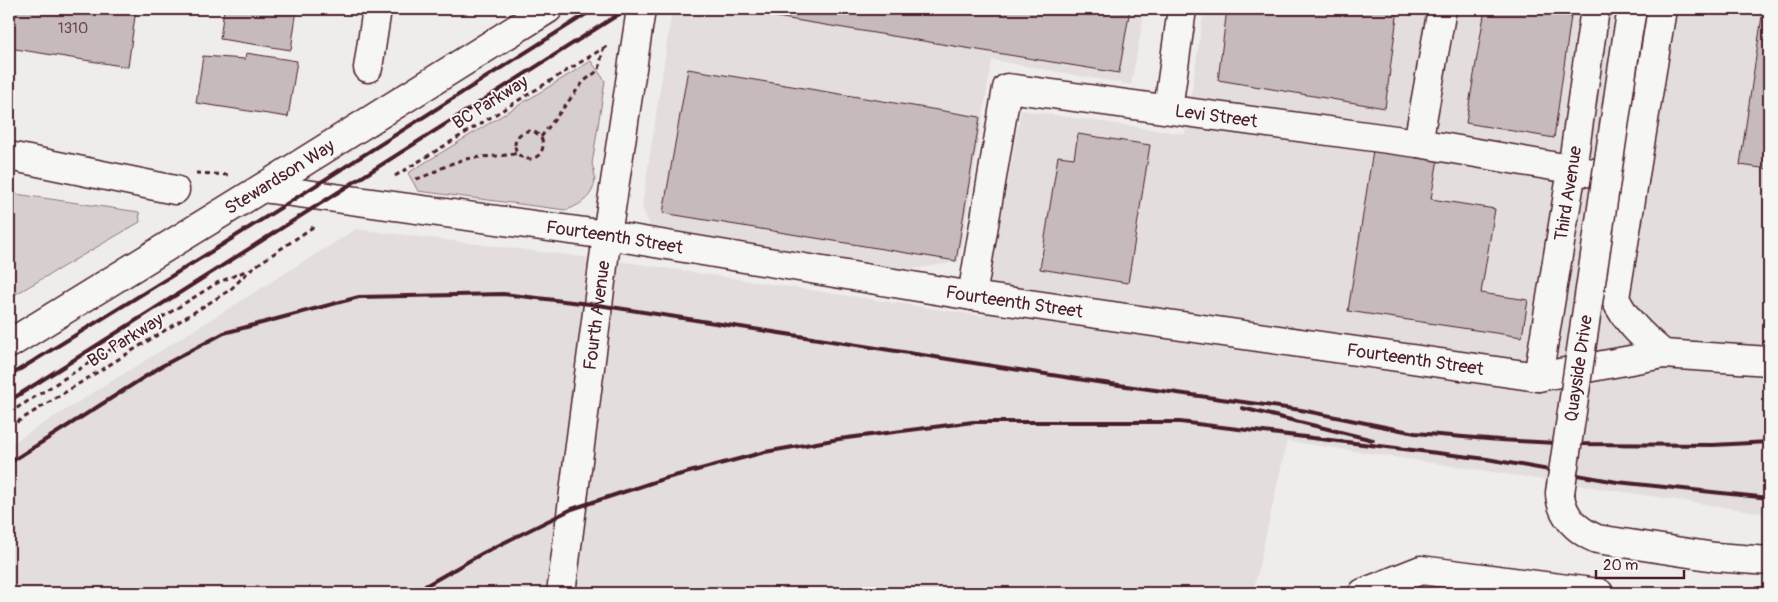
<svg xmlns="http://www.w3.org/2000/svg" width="1778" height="602" font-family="Pangolin,sans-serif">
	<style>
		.built { fill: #e3dedc }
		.green { fill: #d7cfce; stroke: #90777c }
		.building { fill: #c6babb; stroke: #4a1f2b }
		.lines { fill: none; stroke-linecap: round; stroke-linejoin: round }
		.minor-casing { stroke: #4a1f2b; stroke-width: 31 }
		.major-casing { stroke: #4a1f2b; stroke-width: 31 }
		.path { stroke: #4a1f2b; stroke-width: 3; stroke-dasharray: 5 4; stroke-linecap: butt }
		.minor { stroke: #f6f6f2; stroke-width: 28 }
		.major { stroke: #f6f6f2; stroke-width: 28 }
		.rail { stroke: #4a1f2b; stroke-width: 4 }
		.minor-bridge-casing { stroke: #4a1f2b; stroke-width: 31; stroke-linecap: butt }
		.minor-bridge { stroke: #f6f6f2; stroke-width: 28 }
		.labels { text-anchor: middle; stroke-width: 4; stroke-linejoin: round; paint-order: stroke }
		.number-label { font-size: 15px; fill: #69464f }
		.street-label { font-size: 18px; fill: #4a1f2b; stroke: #f6f6f2 }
	</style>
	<rect width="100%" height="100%" fill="#efedea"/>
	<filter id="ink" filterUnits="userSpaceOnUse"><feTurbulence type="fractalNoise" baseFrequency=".02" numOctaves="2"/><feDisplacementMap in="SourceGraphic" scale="10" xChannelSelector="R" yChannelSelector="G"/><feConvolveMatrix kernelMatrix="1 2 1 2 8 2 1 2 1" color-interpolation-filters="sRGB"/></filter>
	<g filter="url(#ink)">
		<!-- built -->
		<path class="built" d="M672,9H1145L1131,85L992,60L959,262L906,270L650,226L642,207Z
			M1204,9H1769V514L1287,441L1253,593H9V445L356,229L632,263L983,316L1021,110L1185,134Z"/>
		<!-- green -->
		<path class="green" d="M591,61L605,81L592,164C601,187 588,203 566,210L418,191L408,173Z
			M9,193L139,212L140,222L9,298Z"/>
		<!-- building -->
		<path class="building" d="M15,9H136L128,67L9,48Z
			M224,9H297L291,50L220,39Z
			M765,9H1130L1119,73L764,15Z
			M1227,9H1398L1385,108L1218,80Z
			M1485,9H1572L1554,138L1466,123Z
			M1763,9H1769V169L1740,165Z
			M246,53L297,61L288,117L196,103L203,56L245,59Z
			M688,69L980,117L956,261L663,213Z
			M1078,134L1150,145L1128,283L1040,269L1058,156L1074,158Z
			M1373,150L1438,159L1431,199L1495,209L1481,293L1528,300L1522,337L1348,311Z"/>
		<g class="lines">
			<!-- minor casing -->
			<g class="minor-casing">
				<g id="minor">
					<path d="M1662,9L1615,298C1626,322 1644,337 1663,354"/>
					<path d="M1627,38L1632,9"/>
					<path d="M368,68L377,9"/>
					<path d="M1168,109L1182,9"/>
					<path d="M1418,143L1442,9"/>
					<path d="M9,156L175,190"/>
					<path id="s1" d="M262,188L607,235L972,296L1538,377L1663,354L1769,361"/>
					<path id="s2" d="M972,296L1007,88L1418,143L1634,180"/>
					<path id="s3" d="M1538,377L1572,170L1595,9"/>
					<path d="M1560,493C1561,516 1578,531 1597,539L1715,557L1769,561"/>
					<path id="s4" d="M561,593L607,235L641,9"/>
					<path d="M1363,593L1421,570L1599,593"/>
				</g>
			</g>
			<!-- major casing -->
			<g class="major-casing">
				<g id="major">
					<path id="s5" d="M9,344L262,188L548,9"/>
				</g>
			</g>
			<!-- path -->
			<path class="path" d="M515 145a14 14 0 1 1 28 0a14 14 0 1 1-28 0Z
				M541,137L584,81L599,70L603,49
				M196,173L229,175
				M395,176L607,46
				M416,179C432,175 444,165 459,161C476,155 498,158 518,153
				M9,413L217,283L248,270
				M9,427L230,290L251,269L316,225"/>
			<!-- minor -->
			<use href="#minor" class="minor"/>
			<!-- major -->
			<use href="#major" class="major"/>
			<!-- rail -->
			<path class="rail" d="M9,376L217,248L594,9
				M9,401L627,9
				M1242,408L1373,440
				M9,463L162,366L224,333L359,297L503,294L598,305L1097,382L1301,410L1415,433L1500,440L1576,444L1713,445L1769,442
				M413,593L483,553L572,509L663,479L765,452L839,439L973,422H1180L1487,459L1617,482L1769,498"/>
			<!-- minor-bridge casing -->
			<g class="minor-bridge-casing">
				<g id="minor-bridge">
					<path id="s6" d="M1560,493L1627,38"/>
				</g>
			</g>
			<!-- minor-bridge -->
			<use href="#minor-bridge" class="minor-bridge"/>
		</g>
	</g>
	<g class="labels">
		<!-- number labels -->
		<g class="number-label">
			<text x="73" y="33">1310</text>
		</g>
		<!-- street labels -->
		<g class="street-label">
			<text transform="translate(490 102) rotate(-32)" y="6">BC Parkway</text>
			<text dy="6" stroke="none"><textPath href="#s2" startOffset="422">Levi Street</textPath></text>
			<text dy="6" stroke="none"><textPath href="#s5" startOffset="318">Stewardson Way</textPath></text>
			<text dy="6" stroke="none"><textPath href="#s3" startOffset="186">Third Avenue</textPath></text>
			<text dy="6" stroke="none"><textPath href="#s1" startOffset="356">Fourteenth Street</textPath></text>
			<text dy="6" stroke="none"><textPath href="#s1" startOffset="761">Fourteenth Street</textPath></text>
			<text dy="6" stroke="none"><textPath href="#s4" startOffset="280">Fourth Avenue</textPath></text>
			<text transform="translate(125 340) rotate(-32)" y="6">BC Parkway</text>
			<text dy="6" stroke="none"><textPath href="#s1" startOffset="1166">Fourteenth Street</textPath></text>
			<text dy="6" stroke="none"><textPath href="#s6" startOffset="126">Quayside Drive</textPath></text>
		</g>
	</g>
	<!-- margin -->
	<rect width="1778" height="602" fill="none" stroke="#f6f6f2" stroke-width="30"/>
	<rect x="15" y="15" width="1748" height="572" fill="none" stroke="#4a1f2b" stroke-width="2" filter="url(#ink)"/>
	<!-- scale -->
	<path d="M1596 570v8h88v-8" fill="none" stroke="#4a1f2b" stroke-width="2.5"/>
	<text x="1603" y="570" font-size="15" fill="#4a1f2b" stroke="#f6f6f2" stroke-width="4" paint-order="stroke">20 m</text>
</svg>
